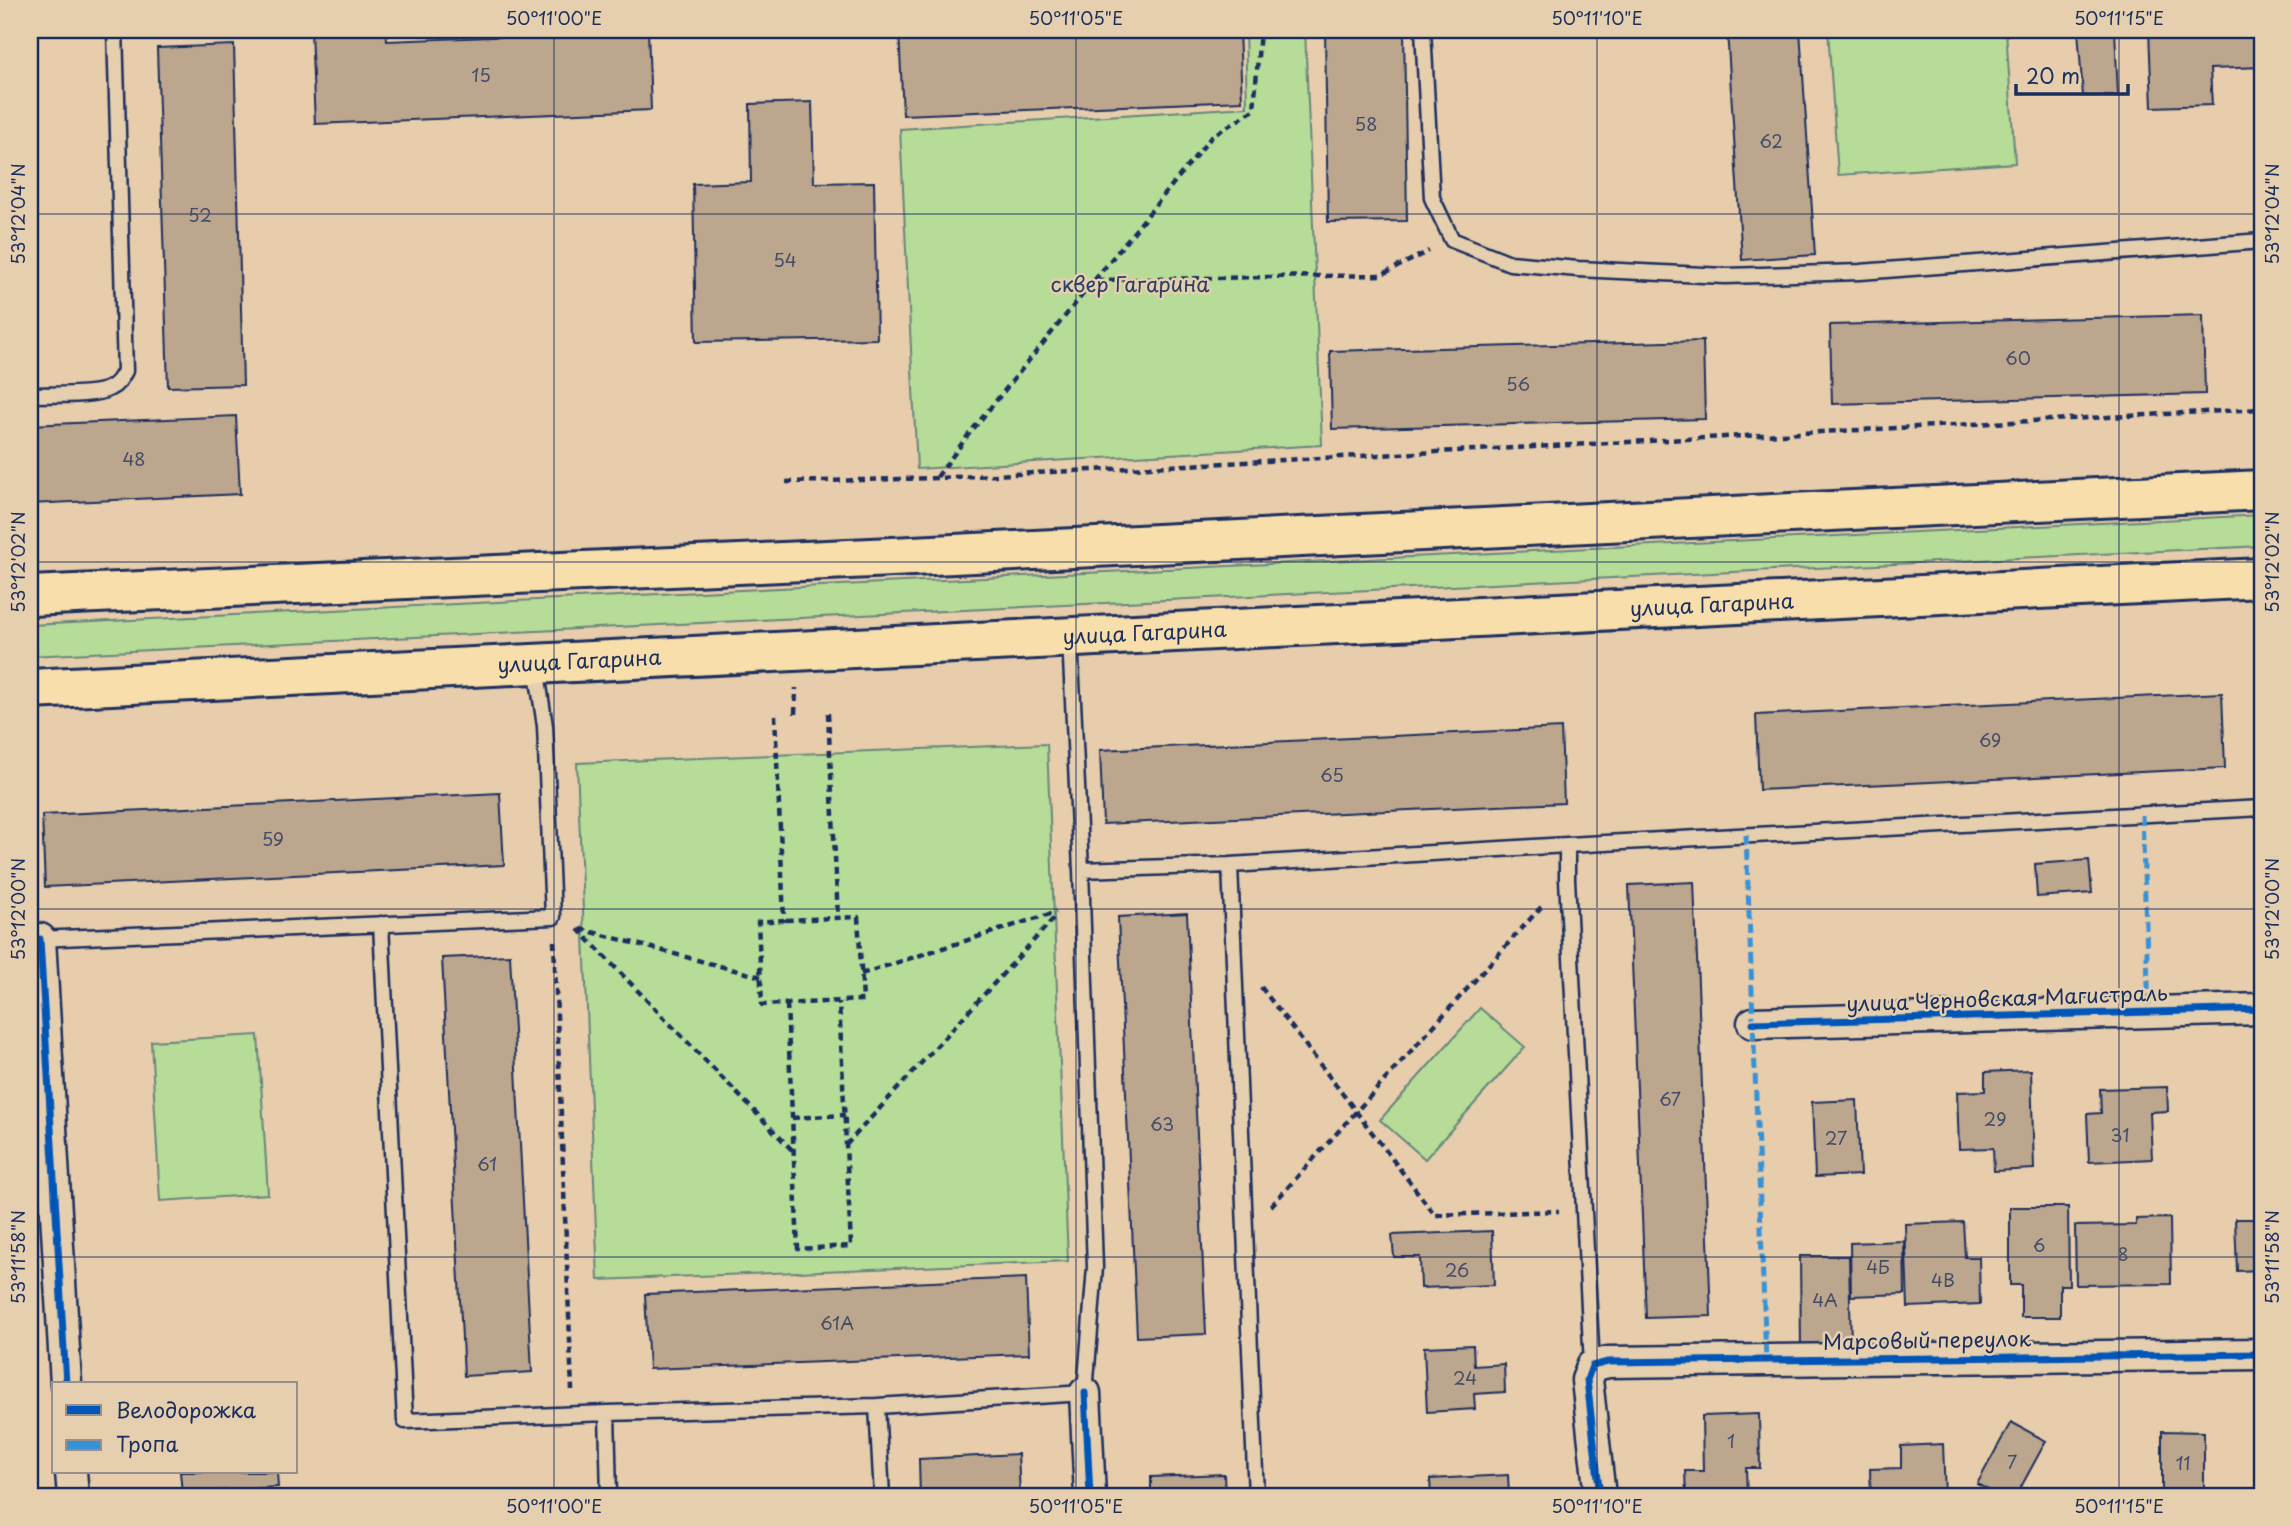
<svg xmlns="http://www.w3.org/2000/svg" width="2292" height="1526" font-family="'Playpen Sans',sans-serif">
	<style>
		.green { fill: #b6dc98; stroke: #68867b; stroke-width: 2 }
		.building { fill: #bda68e; stroke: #1b2f5e; stroke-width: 2 }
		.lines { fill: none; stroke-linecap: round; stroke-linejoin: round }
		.service-casing { stroke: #1b2f5e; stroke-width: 19 }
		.minor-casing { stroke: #1b2f5e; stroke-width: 35 }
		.primary-casing { stroke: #1b2f5e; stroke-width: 44 }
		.path { stroke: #1b2f5e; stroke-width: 4.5; stroke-dasharray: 7 5; stroke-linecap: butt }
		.service { stroke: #e6cfaf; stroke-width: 14 }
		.minor { stroke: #e6cfaf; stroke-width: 30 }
		.primary { stroke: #f8deab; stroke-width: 38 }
		.quiet { stroke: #3891d7; stroke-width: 5; stroke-dasharray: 10 5; stroke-linecap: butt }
		.cycleway-casing { stroke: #e6cfaf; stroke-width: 11 }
		.cycleway { stroke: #0057b8; stroke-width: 7 }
		.ticks { fill: none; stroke: #1b2f5e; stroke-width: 2; stroke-opacity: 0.45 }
		.labels { text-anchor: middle; stroke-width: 5; stroke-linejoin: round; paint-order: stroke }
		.number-label { font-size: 18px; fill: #444d6a }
		.park-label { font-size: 21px; fill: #2a4064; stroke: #e6cfaf }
		.street-label { font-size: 21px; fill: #1b2f5e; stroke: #e6cfaf }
		.neatline { fill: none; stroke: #1b2f5e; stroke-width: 2.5 }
		.ticks-label { font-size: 18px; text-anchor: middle; fill: #1b2f5e }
	</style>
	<rect width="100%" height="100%" fill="#e7cdab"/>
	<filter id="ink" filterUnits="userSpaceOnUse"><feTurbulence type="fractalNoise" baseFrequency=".0143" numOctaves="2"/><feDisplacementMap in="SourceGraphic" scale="14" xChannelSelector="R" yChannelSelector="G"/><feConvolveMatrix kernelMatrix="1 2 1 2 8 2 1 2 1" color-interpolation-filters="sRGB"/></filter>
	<g filter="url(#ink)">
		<!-- green -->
		<path class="green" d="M1245,30H1305L1322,445L917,469L900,129L1247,107Z
			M1828,30H2006L2015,163L1838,175Z
			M2262,515V546L30,656V625Z
			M1047,744L1068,1261L598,1280L577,763Z
			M1480,1008L1525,1047L1425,1159L1380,1120Z
			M258,1035L268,1194L160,1201L151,1041Z"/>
		<!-- building -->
		<path class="building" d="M311,30H386L387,41L567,34V30H648L651,110L315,124Z
			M899,30H1239L1242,101L903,115Z
			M1325,30H1404L1407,221L1328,222Z
			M1727,30H1800L1815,255L1742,260Z
			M2078,30H2115L2118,96H2083Z
			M2149,30H2262V67L2210,69L2212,105L2152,107Z
			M234,45L243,385L168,387L157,48Z
			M812,102L814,183L874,182L877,339L696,342L693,184L751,182L750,104Z
			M2203,315L2205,394L1832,404L1830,325Z
			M1703,341L1705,419L1332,429L1330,351Z
			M236,416L240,494L30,504V425Z
			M2222,693L2225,768L1759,790L1756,715Z
			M1561,728L1564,803L1103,824L1100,750Z
			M500,793L504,865L45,887L42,815Z
			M2089,860L2092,893L2037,897L2035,864Z
			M1694,882L1711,1316L1646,1318L1629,885Z
			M1187,913L1206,1334L1137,1337L1118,917Z
			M510,955L532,1372L464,1376L442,958Z
			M2031,1070L2034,1169L1994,1171L1993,1148L1959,1149L1957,1092L1985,1091V1072Z
			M2167,1087L2168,1111L2150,1112L2152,1159L2089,1162L2087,1114L2101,1113L2100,1089Z
			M1857,1100L1860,1175L1815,1177L1812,1102Z
			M2010,1207H2068L2069,1285H2060V1317H2021V1285H2010Z
			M2170,1218L2171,1284L2076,1285L2075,1226L2136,1225V1219Z
			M2235,1219H2262V1270L2237,1271Z
			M1963,1222L1965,1257H1979L1980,1304L1908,1307L1905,1224Z
			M1492,1231L1494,1285L1421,1288L1420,1257H1394L1392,1235Z
			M1904,1241L1905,1294L1851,1296L1850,1243Z
			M1800,1256H1849L1851,1346L1801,1347Z
			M1026,1278L1029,1354L649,1369L645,1294Z
			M1473,1345L1474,1366L1504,1364L1505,1392L1474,1394L1475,1409L1427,1412L1424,1347Z
			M1759,1414L1760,1468H1746L1747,1496H1686L1685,1471H1703L1702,1416Z
			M2011,1422L2046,1441L2016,1496H1999L1977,1484Z
			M2162,1431L2204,1432V1496H2162Z
			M1943,1444L1945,1496H1871L1870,1469L1901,1468V1446Z
			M1018,1454L1020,1496H920L919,1459Z
			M180,1472H277L278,1487L182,1493Z
			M1224,1474L1225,1496H1151V1477Z
			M1508,1475L1509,1496H1431L1430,1479Z
			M2258,1481H2262V1496H2259Z"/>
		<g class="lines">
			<!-- service casing -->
			<g class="service-casing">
				<path id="service" d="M1423,30L1432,198L1452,240L1510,263L1578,269L1725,276L1860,272L2262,241
					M30,395C48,394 96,397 110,388C118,384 121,378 125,371L115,30
					M1070,638L1081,870L1230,865L1567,845L2262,808
					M1567,845V879L1592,1366
					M1230,865L1256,1496
					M381,924L405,1421L607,1413
					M38,939L553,917L545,726L536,666
					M877,1406L882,1496
					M609,1496L607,1413L877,1406L1085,1393L1095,1267L1081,870"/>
			</g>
			<!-- minor casing -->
			<g class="minor-casing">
				<path id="minor" d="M40,939L66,1384
					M1753,1023L2262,1009
					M1085,1393L1090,1496
					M71,1472L73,1496
					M1600,1496L1587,1380L1592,1366L1608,1362L2262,1354"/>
			</g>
			<!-- primary casing -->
			<g class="primary-casing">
				<g id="primary">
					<path d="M30,596L871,558L2262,490"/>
					<path id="s1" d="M30,689L2262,578"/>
				</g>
			</g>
			<!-- path -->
			<path class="path" d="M1097,280L1381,275L1429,251
				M937,477L969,434L1212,136L1254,110L1260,30
				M786,482L937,478L2262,409
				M828,713L838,918
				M795,714L796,688
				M775,715L784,920L758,922L762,1005L863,1000L858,917L784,920
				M554,941L572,1390
				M861,974L1056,912
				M761,977L577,928L793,1151
				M1261,987L1435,1215L1559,1211
				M787,1004L798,1249L851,1246L839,1002
				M792,1118L845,1115
				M846,1145L1056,916
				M1271,1206L1542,906"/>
			<!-- service -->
			<use href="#service" class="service"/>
			<!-- minor -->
			<use href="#minor" class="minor"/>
			<!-- primary -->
			<use href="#primary" class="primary"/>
			<!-- quiet -->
			<path class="quiet" d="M2142,815L2149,1012
				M1746,835L1766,1360"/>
			<!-- cycleway casing -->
			<g class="cycleway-casing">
				<path id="cycleway" d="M40,939L66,1384
					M1753,1023L2262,1009
					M1085,1393L1090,1496
					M1600,1496L1587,1380L1592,1366L1608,1362L2262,1354"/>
			</g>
			<!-- cycleway -->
			<use href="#cycleway" class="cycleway"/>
		</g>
	</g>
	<!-- ticks -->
	<path class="ticks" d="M32,30V1496M554,30V1496M1076,30V1496M1597,30V1496M2119,30V1496M30,214H2262M30,562H2262M30,909H2262M30,1257H2262"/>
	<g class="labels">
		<!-- number labels -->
		<g class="number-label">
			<text x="481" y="82">15</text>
			<text x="1366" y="131">58</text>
			<text x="1771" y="148">62</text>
			<text x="200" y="222">52</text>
			<text x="785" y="267">54</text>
			<text x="2018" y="365">60</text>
			<text x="1518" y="391">56</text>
			<text x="134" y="466">48</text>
			<text x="1990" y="747">69</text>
			<text x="1332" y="782">65</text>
			<text x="273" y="846">59</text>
			<text x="1670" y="1106">67</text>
			<text x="1995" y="1126">29</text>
			<text x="1162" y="1131">63</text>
			<text x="2120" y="1142">31</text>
			<text x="1836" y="1145">27</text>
			<text x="487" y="1171">61</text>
			<text x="2039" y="1252">6</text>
			<text x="2123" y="1261">8</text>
			<text x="1878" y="1274">4Б</text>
			<text x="1457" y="1277">26</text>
			<text x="1943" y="1287">4В</text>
			<text x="1825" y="1307">4А</text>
			<text x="837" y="1330">61А</text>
			<text x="1465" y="1385">24</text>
			<text x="1731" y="1448">1</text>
			<text x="2012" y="1469">7</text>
			<text x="2183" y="1470">11</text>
		</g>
		<!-- park labels -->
		<g class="park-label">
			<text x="1130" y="292">сквер Гагарина</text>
		</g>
		<!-- street labels -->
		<g class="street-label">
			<text dy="7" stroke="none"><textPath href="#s1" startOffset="1684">улица Гагарина</textPath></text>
			<text dy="7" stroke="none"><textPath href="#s1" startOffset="1116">улица Гагарина</textPath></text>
			<text dy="7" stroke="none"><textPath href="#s1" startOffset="550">улица Гагарина</textPath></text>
			<text transform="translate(2007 999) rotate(-2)" y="7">улица Черновская Магистраль</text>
			<text transform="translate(1927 1341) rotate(-1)" y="7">Марсовый переулок</text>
		</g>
	</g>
	<!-- margin -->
	<rect width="2292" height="1526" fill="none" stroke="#e6cfaf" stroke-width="77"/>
	<!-- legend -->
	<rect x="52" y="1382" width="245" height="91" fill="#e6cfaf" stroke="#958f8f" stroke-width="2"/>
	<rect x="66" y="1405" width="35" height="10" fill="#0057b8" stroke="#958f8f" stroke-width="2"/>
	<text x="116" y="1418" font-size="21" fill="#1b2f5e">Велодорожка</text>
	<rect x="66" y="1440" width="35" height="10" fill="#3891d7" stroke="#958f8f" stroke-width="2"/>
	<text x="116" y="1452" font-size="21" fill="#1b2f5e">Тропа</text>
	<!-- scale -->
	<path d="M2016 84v10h112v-10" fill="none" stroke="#1b2f5e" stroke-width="3.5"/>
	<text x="2026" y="84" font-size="21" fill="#1b2f5e" stroke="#e6cfaf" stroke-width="5" paint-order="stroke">20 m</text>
	<rect x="38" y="38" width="2216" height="1450" class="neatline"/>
	<g class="ticks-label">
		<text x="554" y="25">50°11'00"E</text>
		<text x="1076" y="25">50°11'05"E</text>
		<text x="1597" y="25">50°11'10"E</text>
		<text x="2119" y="25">50°11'15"E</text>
		<text transform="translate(19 214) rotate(-90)" y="6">53°12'04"N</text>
		<text transform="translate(2273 214) rotate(-90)" y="6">53°12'04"N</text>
		<text transform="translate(19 562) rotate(-90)" y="6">53°12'02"N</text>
		<text transform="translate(2273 562) rotate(-90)" y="6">53°12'02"N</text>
		<text transform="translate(19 909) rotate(-90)" y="6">53°12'00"N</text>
		<text transform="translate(2273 909) rotate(-90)" y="6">53°12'00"N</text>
		<text transform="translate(19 1257) rotate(-90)" y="6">53°11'58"N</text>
		<text transform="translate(2273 1257) rotate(-90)" y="6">53°11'58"N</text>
		<text x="554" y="1513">50°11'00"E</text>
		<text x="1076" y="1513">50°11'05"E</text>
		<text x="1597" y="1513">50°11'10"E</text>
		<text x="2119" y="1513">50°11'15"E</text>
	</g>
</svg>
